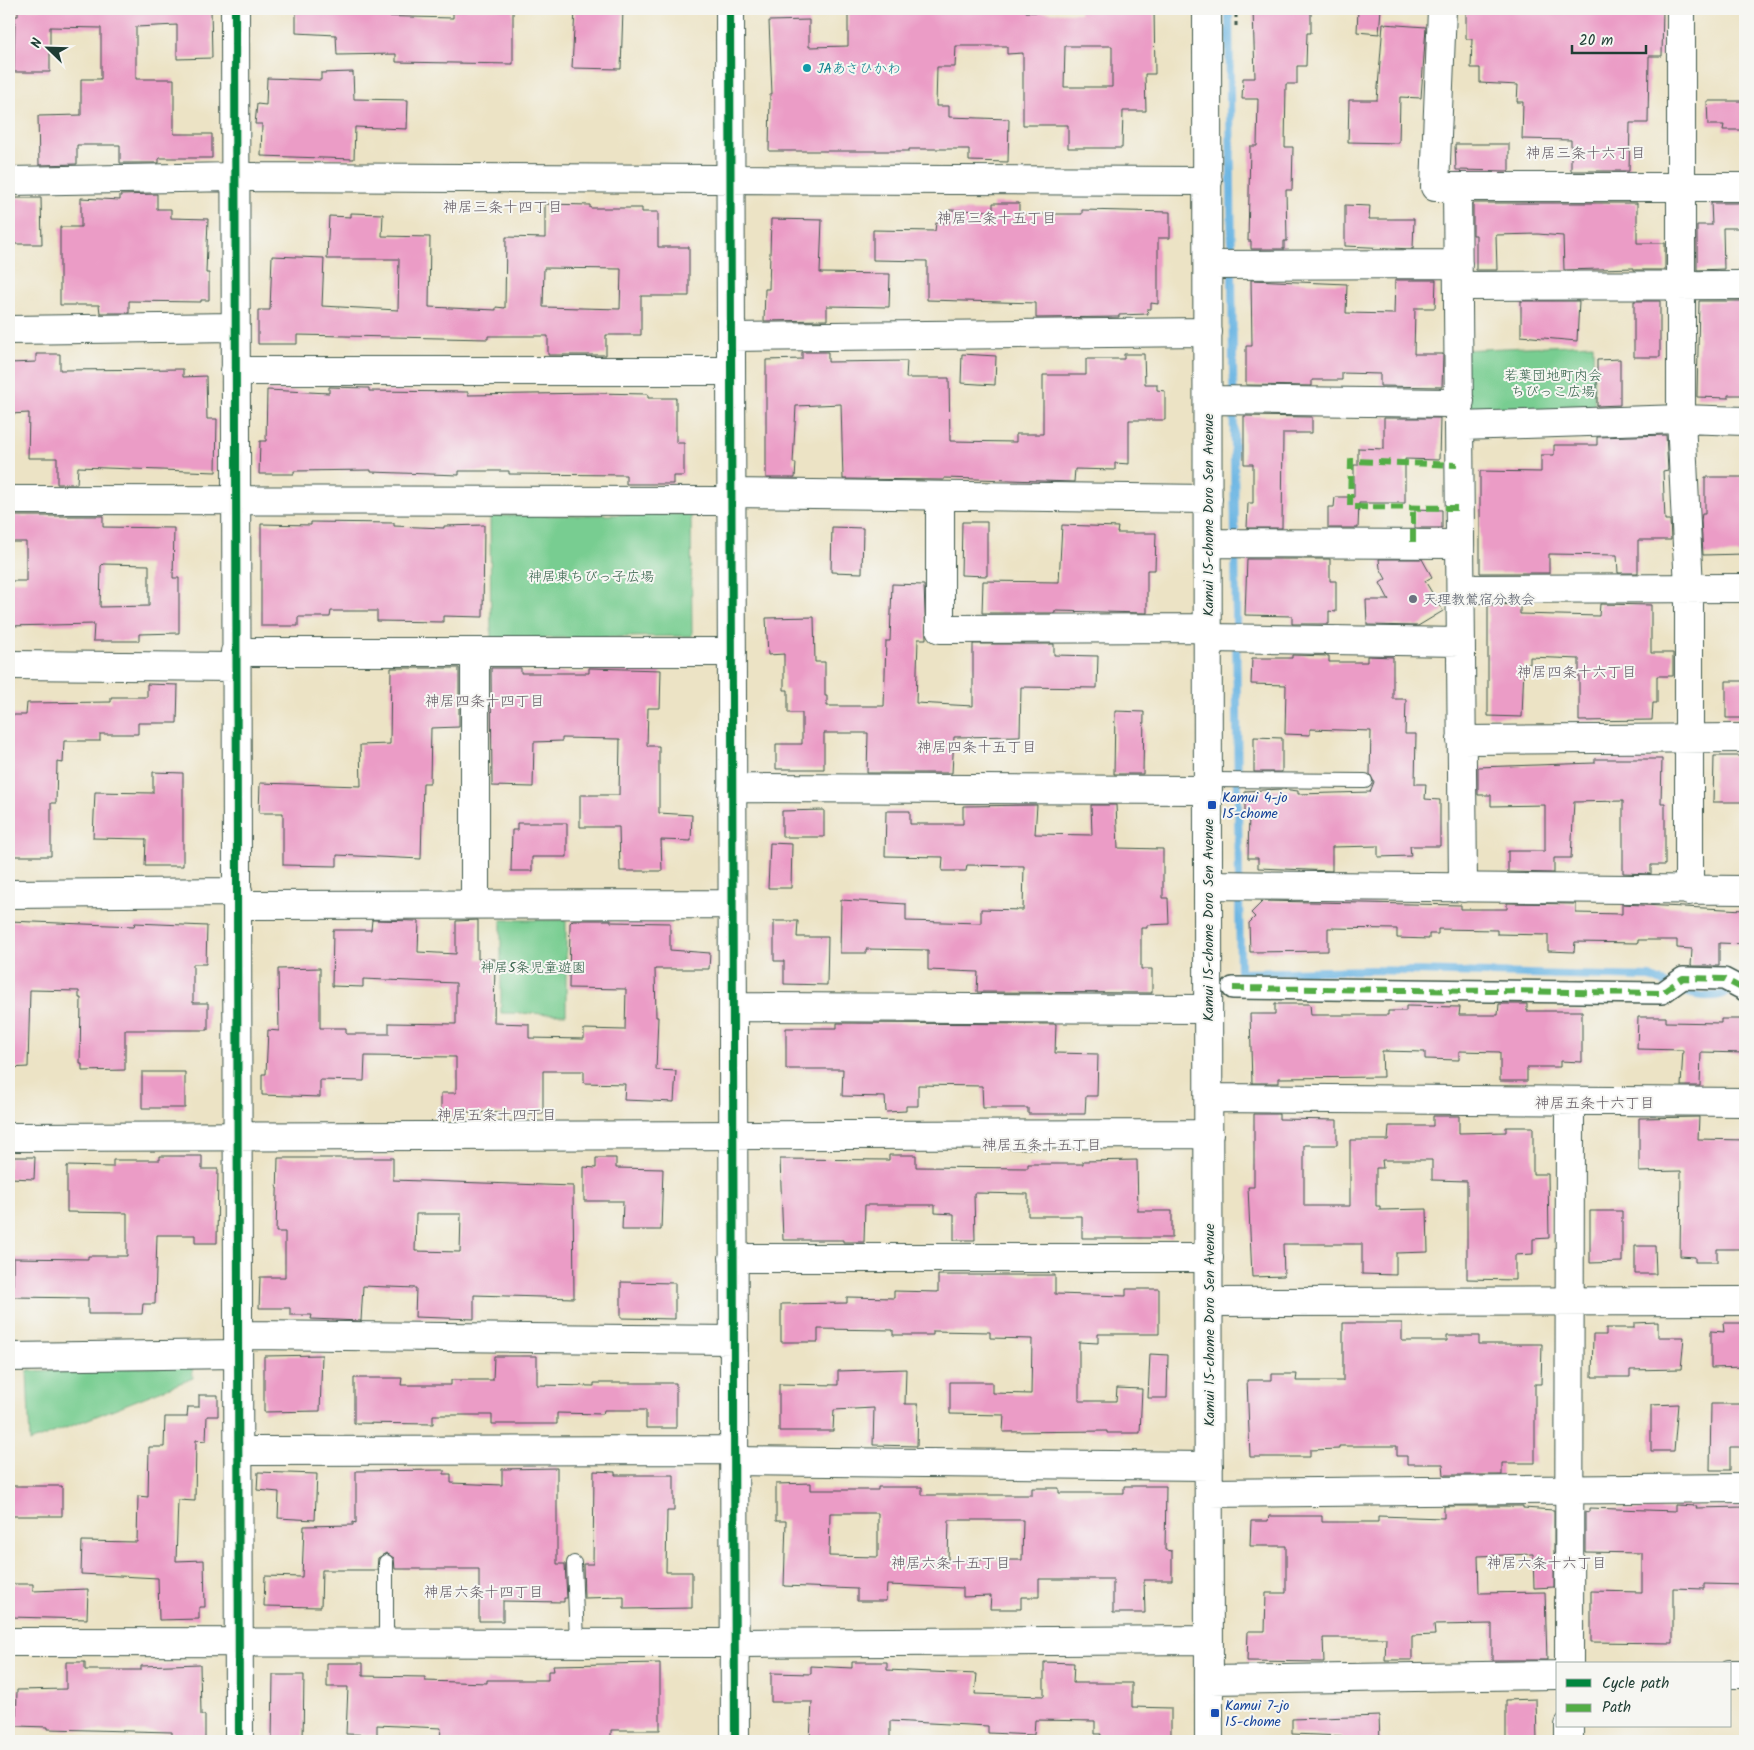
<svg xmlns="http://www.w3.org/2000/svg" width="1754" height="1750" font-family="Kalam,'Klee One',sans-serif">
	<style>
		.green { fill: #78cd91; stroke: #4c8562 }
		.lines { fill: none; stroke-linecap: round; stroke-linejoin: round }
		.stream { stroke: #6ab5e3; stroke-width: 8 }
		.building { fill: #eb9cc6; fill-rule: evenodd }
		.service-casing { stroke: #3e564a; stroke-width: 16 }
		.pedestrian-casing { stroke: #3e564a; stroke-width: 24 }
		.minor-casing { stroke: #3e564a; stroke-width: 30 }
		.path { stroke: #3e564a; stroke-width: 3; stroke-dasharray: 4 4; stroke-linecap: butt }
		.service { stroke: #fff; stroke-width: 14 }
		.pedestrian { stroke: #fff; stroke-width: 21 }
		.minor { stroke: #fff; stroke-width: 28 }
		.quiet { stroke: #52ad45; stroke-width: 6; stroke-dasharray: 12 6; stroke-linecap: butt }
		.cycleway-casing { stroke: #f6f6f2; stroke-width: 11 }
		.cycleway { stroke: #00873e; stroke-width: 8 }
		.culture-dot { fill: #0f9aa8; stroke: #f6f6f2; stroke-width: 2 }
		.worship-dot { fill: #6b7280; stroke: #f6f6f2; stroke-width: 2 }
		.transit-dot { fill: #1a4fb4; stroke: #f6f6f2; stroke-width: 2 }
		.labels { text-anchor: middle; stroke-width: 4; stroke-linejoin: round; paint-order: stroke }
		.culture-label { font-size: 14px; fill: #0d838f; stroke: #f6f6f2; text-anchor: start }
		.park-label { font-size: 14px; fill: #35614b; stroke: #f6f6f2 }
		.street-label { font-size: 14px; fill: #1f3d34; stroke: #f6f6f2 }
		.worship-label { font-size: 14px; fill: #5b616d; stroke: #f6f6f2; text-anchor: start }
		.transit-label { font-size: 14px; fill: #164399; stroke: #f6f6f2; text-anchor: start }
		.neighbourhood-label { font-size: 15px; fill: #665e67; stroke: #f6f6f2 }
	</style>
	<rect width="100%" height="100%" fill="#f6f6f2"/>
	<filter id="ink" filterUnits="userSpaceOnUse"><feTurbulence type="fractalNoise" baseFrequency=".02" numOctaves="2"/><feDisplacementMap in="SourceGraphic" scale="10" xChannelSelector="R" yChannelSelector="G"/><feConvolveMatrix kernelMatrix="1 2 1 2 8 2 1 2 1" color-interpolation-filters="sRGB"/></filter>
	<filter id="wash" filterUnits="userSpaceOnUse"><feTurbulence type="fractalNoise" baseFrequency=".0096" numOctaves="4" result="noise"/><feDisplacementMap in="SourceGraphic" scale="20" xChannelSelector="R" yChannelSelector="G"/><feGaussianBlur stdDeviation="1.12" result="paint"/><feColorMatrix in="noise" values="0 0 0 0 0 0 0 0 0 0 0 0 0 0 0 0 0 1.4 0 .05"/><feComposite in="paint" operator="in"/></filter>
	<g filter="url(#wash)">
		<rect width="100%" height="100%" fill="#ece3c5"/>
		<!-- green -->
		<path class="green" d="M1593,344L1595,418L1465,423L1460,350Z
			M691,514L692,636L491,639L490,516Z
			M501,920H566V1014L501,1013Z
			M192,1366L193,1378L30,1442L27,1371Z"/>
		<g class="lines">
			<!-- stream -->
			<path class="stream" d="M1229,9L1240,973L1369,970L1651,977C1678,990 1706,1006 1735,989"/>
		</g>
		<g id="blocks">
			<!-- building -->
			<path class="building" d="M18,9H211L212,58L177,59V25L136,27V79H174V134H212V158H159V163H120V145H77V164L39,165L38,116L81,115V79H101V28L50,27V72H14L15,16H18Z
				M296,9H371V16L453,18V9H513V64L396,62V54L337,55L336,35L296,33Z
				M575,9H623L621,69L572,68Z
				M848,9H1025L1026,12L1080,13V9H1154L1155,74H1145L1146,111H1123L1122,148H1068V125H1023V53L1007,54V46H956L955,67H937L936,106H949V117L1009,119L1008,162L969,161V149H909V151H769L770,94H772L769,21L809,20V47L848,46ZM1065,46H1112V87H1064Z
				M1253,9H1311V33H1307L1306,66H1297V84H1286L1285,147H1293L1292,190H1286L1287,241H1284V249H1251V241H1248L1250,146H1257L1258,99H1242L1243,78H1255Z
				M1358,9H1381L1379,34L1357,32Z
				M1466,9H1663L1662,56H1649L1648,123H1630L1629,171H1571V140L1522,139L1523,102H1517L1518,85L1480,83V68H1471L1472,39H1466Z
				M1383,24L1426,27L1421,98L1400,97L1399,143L1348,142L1349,100H1377Z
				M353,72L354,99L408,100L407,129L355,127L354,159L261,156L262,124H255L257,104L266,105L267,78L321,80V73Z
				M1707,101H1745V130H1723L1724,125H1708Z
				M1455,144H1509V171L1456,170Z
				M157,194V209H171V218L208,219L206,273H209V300H201V302L129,301V313H100L99,305H60V227H81V198L120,200V195Z
				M14,198H41L42,244H14Z
				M993,203H1019V214H1082V210L1170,212V238H1158V304L1151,303V309H1147L1148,314L1119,315V317L1036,318V303L927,300V261L873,260V230L935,231L936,223H949V210L993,211Z
				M1473,203H1637V243H1665V270H1634V268L1564,270L1563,236L1538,234L1496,235L1497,270H1476V235H1473Z
				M1711,203H1745V228H1723L1724,269L1697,270V225H1712Z
				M545,204L590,205V208H642V212H658V247H689V296H641V335H606V355H548V336H488V339L297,335V344H258V310H270L272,256L324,258L322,306L398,310L399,259H327L329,216L351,217V213L383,214L382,236L430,237L429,307L496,310V307L505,308L506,237L545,238ZM544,268L621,269L620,309L543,307Z
				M1345,205L1370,206L1369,219H1414L1413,249L1345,246Z
				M771,219L822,220L820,273L890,274L889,307L827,306V320L764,321L765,289H769Z
				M1251,280L1347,284L1346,313L1394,314L1395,280H1436L1435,308H1415L1414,354H1443L1442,387L1380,386V374L1342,373V380H1312V386L1246,385V346H1252Z
				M1521,301H1579L1577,341L1521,336Z
				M1634,301H1660V357H1634Z
				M1699,301H1745V395H1728V398L1697,397Z
				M802,352H828V362L907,361L906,378H949L950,441L1016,442V434H1043V375H1086V359H1124V354H1144L1145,384H1157V390L1165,391V420H1129V464L1115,463V470L1075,469L1074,482L944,478V480L843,479L841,404L796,406L793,463H796L795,478H766V360L802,359Z
				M36,354H60V370L183,369V377L206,376L207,419H217L216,472L78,467L77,484H57V458H28L29,413L9,414V363L36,362Z
				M962,354L996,356L995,385L961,383Z
				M1620,359V405L1597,406V360Z
				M329,387L369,388V391L468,392V395L594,393L648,394V398H676V443H684V476H673V484H626V475L509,474V471H459V475L371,472V470L294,471V474H259L260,441H266L267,390L329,393Z
				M1244,416L1312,417V433H1283L1282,528H1247L1248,503H1253V464H1244Z
				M1384,418H1440L1439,460L1405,459V503H1359L1358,528H1328V507H1334L1335,497H1354V465H1358V448L1384,449Z
				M1666,435L1668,470L1663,471L1665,520H1670L1671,540H1638V573H1618L1617,555L1549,554V573H1480V471L1541,472V455H1554V445H1597V437Z
				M1705,477H1745V554L1703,555L1701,520L1702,514H1705Z
				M1415,509L1442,510V528H1415Z
				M9,516H103V527L174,528L173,578H179V633L139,634V641H93L94,624L9,626V581H26V542H9ZM103,564L149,565V606L100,607L101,566Z
				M311,522L394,523V526L444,528V526L484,525L483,617L443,616V622L377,621V611H331L330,617H298V626H261V524L311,525Z
				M962,522H987V576L961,575Z
				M1062,525L1118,527L1117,533H1156L1155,570H1147V613L1055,611V613H982L983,581L1059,582Z
				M832,527L863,528L862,573L831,572Z
				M1247,559H1330V581H1336V612L1329,611V624H1292V616L1245,615Z
				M1379,559H1422L1432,577L1425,581L1443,611L1418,626L1367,625L1366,600H1389L1380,583L1386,579L1380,568Z
				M892,584L924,585L926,639H918L916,703L973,706V644H1054V655L1098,656L1097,688L1021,687L1020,736L954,737L952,773H867L868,733H824V769H776V744H802V713H788V690H784V654L768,655L766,618L814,617L815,662H825V696H827V706H884L886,641H890Z
				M1520,604V614L1599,616L1600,604L1651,605V653H1673V676H1657V703H1653L1652,720L1579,721V659L1530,657V664H1524L1522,717L1488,716V605Z
				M1292,655L1329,656V662H1367V656L1393,657V699H1406L1405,734H1416L1415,784H1426L1425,799L1440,800V846H1410L1411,856L1378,857V846L1332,847V871L1258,868V858H1248L1249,813H1245V791L1282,789L1298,791V794L1370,792L1374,782L1370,774L1371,731L1310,729V735L1285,734L1286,685L1251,684L1252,658H1292Z
				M391,668H459V727L431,728L430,783H423L421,859L337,855V866L283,865V813H259L260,783L361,786L360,745L390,744Z
				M491,668H521V673H589V668L661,670L660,708H648L647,746H659V813L692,815L691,841L661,840L662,871H620L619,827H580V795H619L620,739L562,738V741L534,742L533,787L492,786Z
				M1726,681H1745V718H1726Z
				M147,684L178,685L177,723H138V734H100V741H64L63,763L57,762L56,803H51V856H9L12,762H9V715H26L27,703L111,702V697H147Z
				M1115,711L1144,712L1143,774H1114Z
				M1254,737L1282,738V772H1254Z
				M1714,756H1745V802H1713Z
				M1595,759H1662L1661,803H1665V865H1651V874L1623,873V801L1574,802L1571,858H1554V873L1508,872V851H1545V805L1491,806V795H1478V767L1595,763Z
				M153,772L183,773V866H145L146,839L93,838L95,792L153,793Z
				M1037,805L1035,834L1092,835L1091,805H1116L1118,848L1163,849V898H1168L1169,924L1147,925V928H1141V969H1152V993L977,992L978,972L928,970V950L866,949V953H840L841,900L906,904V921L981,923V909L1023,910L1024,866L967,865L966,871H942L943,857L885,856L886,811H910V824H963V806Z
				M824,810V837H782V811Z
				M517,823H567V857H532V871H511L512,830H517Z
				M770,843L792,844L791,888H768Z
				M1263,901L1461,905V909H1507V903L1576,904V913L1622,914V904L1745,910V944L1719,943V966H1691L1692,949L1677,948V940H1638V943L1575,942L1574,952L1548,951V935L1497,934V930L1438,929V934H1429V939L1397,938V929L1328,928V951L1250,952L1249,923L1255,917L1251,913Z
				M372,920L419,921L418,952L456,954V921L478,920V959H495L494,1023L529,1024V1038L584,1039V1029L625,1030L626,989L569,988L570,923L573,920H611V922L670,923V950L710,953L709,969H655L656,1017H658L656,1070L676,1071L674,1102L624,1100L625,1084L584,1083V1071H543V1114L464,1112V1115H441V1093H456V1057L365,1056L364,1081L320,1080V1097L262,1095V1074H266L268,1030L279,1031L278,969L320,968V1028H346V1034H389V1023L456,1024V983L363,979V987L332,986L333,930H371Z
				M9,921L134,926L135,923L207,926L206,964H193V1003H208V1030H125V1070L82,1071V1064H80L81,998H79V991L30,990L28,1067L9,1068Z
				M774,921H798L797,937H828L827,985L784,984V961H774Z
				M1275,1004H1310L1311,1015H1388V1011H1406V1006L1460,1007L1459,1015H1498L1499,1004H1527V1011H1582V1062L1560,1061V1067H1527V1081H1500V1052L1459,1051V1060L1425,1059V1052L1382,1051L1383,1077L1279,1078V1083H1252L1250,1014H1275Z
				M1638,1017H1666V1022L1721,1023V1019H1745V1053L1701,1052L1700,1086H1681L1683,1050L1637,1049Z
				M837,1023L1056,1024L1055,1053L1098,1054L1097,1096H1086L1085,1114H1028V1108H983L982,1086L918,1085V1106H906V1111L886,1112L885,1097L842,1096L843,1069H786V1028H837Z
				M142,1072H185V1108H142Z
				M1254,1114H1279V1119L1337,1120V1145H1304V1206H1350V1140H1388L1389,1126H1433V1116H1459V1133L1506,1132V1127H1533V1174H1548L1549,1238L1533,1239V1254L1515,1255V1280L1467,1279V1181L1432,1180V1160H1382L1383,1168H1376V1206H1380V1210L1427,1209L1428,1252L1396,1253V1275L1362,1274V1244H1283L1284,1276L1252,1277L1248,1187H1254Z
				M1699,1117L1698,1139L1745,1140V1249H1717V1262H1695V1257L1680,1256L1681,1171L1639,1172V1118Z
				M889,1155H916V1167L1028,1168V1164H1083V1161L1137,1160L1138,1211H1172V1238H1082V1216H1028V1194L974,1193L975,1240H954V1214L935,1213V1205H865L864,1242H843V1240H783L780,1159L889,1160Z
				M160,1156H202V1169H218L217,1243H195V1235H157L155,1304H143L142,1314H88V1298L13,1297V1258L88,1259V1256H127V1213L67,1212V1166L113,1167V1160H160Z
				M9,1157H35L34,1179L9,1178Z
				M278,1158H393V1180L573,1186L574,1298L474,1295V1319L415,1317L416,1288L363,1286L361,1321L311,1319L312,1315H290V1308H259L260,1277H285V1232H276ZM416,1214H461L460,1252L415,1251Z
				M596,1158H616V1168L663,1169L661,1230H622L623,1201H584V1167L596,1168Z
				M1590,1211H1622V1262L1590,1263Z
				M1635,1246H1655L1656,1274H1635Z
				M938,1275H1055V1294L1126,1296V1289H1159V1334H1098V1343L1079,1342V1401H1116L1117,1388L1142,1389L1140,1433H1107V1431L1003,1432L1004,1415L950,1414V1382H992V1393L1031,1394L1032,1339L990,1338V1332L933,1331V1335H893V1330L818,1329V1342H781V1304L847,1303V1297L894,1298V1291L938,1292Z
				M621,1282L675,1283V1319L621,1318Z
				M1658,1322V1337H1684L1681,1369L1630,1370V1377H1592L1593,1335H1606V1328H1634V1323Z
				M1343,1323H1402V1341H1447V1336H1479V1344H1542L1541,1384H1535V1463H1502V1475H1444L1443,1464H1407V1456H1397V1446H1339V1449L1310,1450V1457H1250L1247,1380H1272V1374H1297L1296,1381H1343Z
				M1723,1323H1745V1367L1711,1368V1331L1724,1332Z
				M1150,1354L1168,1355L1167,1398H1148Z
				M322,1355L320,1411L264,1412V1356Z
				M494,1356H537V1385L594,1386V1383H676V1428H646V1410H604L603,1414L557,1413V1424H492V1415H433V1424L354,1423V1378H402L401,1385H451V1380H493Z
				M906,1369L905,1404H918L917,1446L873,1445L874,1408L834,1410L833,1431H779V1384L838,1385V1371Z
				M199,1395H218V1416H207L206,1441L196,1440L195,1501L178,1500L176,1561L204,1560L205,1607H199V1619L159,1620L158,1578L81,1574L82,1541L137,1542L138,1496L148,1497L149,1447H164L165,1417H187L188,1407H199Z
				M1678,1404L1674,1451H1651V1405Z
				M1711,1404H1745V1447H1730V1470H1710Z
				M557,1468V1564H565L567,1598H564V1602L503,1601V1621H479V1569H395L394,1558L386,1553L378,1558L377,1570H322L321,1607L264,1606L265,1576L302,1577L304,1526L353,1525V1522L356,1523V1471L444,1470V1474H451V1483L502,1485V1469Z
				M594,1471L615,1472V1475H674V1511H667L666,1572H692V1608L624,1609V1597L584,1598L583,1564H593Z
				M258,1472L317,1474L315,1520L278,1518L279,1492L257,1490Z
				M811,1483V1490H878V1487H922V1495H1032V1488H1059V1493H1124V1486H1166L1165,1550L1172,1551V1580H1144L1145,1613H1113V1579H1039V1597H1021V1609H990L991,1596L963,1597V1588L887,1585L886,1601H857V1589L784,1586L786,1521H776V1484ZM830,1513H878V1557L829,1556ZM949,1520H1023L1022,1560H948Z
				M9,1486H62V1516H9Z
				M1675,1505L1697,1506L1696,1508L1745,1507V1585L1704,1584V1589L1673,1588V1643L1591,1642V1591L1642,1592V1553L1585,1552V1511L1589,1512V1508L1675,1511Z
				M1444,1506H1523V1508L1554,1510V1587L1534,1588L1533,1554L1478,1556L1479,1593L1545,1592L1547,1660H1492V1624L1434,1625L1435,1635L1412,1636V1660H1385L1386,1638H1323L1324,1662L1247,1661L1248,1631H1265L1266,1593H1286V1546H1250L1251,1521H1268L1269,1516H1322V1522H1378V1516L1444,1518Z
				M10,1584H33V1591L88,1589L87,1619L10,1617Z
				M66,1662H85V1670H141V1666L200,1664L201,1715H205V1741H172V1732L48,1729V1727L16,1726L17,1690L66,1689Z
				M852,1662H887V1670L977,1674L975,1694L1044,1696V1662L1074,1663L1073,1683H1132V1707L1171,1708V1741L1100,1740L1101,1734H1095V1721L1035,1720L1034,1735L988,1733V1726L890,1721V1741H810L812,1702H771V1673L811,1674V1666L852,1668Z
				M327,1663H363V1676L425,1677V1681L487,1683V1680H548V1671H554L553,1665L660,1663V1730H611V1741H440L441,1728L377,1725V1735L346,1734L348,1687H327Z
				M273,1675H304L303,1741H272Z
				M1536,1699L1537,1741H1506V1700Z
				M1379,1716L1380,1741H1343L1342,1736L1292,1734V1719Z"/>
		</g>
	</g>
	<g filter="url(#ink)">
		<use href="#blocks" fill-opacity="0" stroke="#3e564a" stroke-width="1"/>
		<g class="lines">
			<!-- service casing -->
			<g class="service-casing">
				<path id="service" d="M1209,780L1365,781
					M386,1562V1642
					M574,1563L577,1642"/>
			</g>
			<!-- pedestrian casing -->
			<g class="pedestrian-casing">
				<path id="pedestrian" d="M1233,988L1662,993L1683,978L1724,979L1745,990"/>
			</g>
			<!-- minor casing -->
			<g class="minor-casing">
				<path id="minor" d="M235,9L239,1741
					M730,9L735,1741
					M1207,9L1209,1741
					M1442,9L1435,187H1745
					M1681,9V419L1689,588V891
					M9,181L235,177L1208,181
					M1457,187L1463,888
					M1208,265L1458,264
					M1459,286L1745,285
					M9,330L235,327
					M731,337L1208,332
					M235,371H731
					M1208,400L1451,403L1460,401
					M1460,426L1681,419L1745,421
					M731,493L1208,499
					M940,496V629L1208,628
					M9,500L731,501
					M1208,543L1460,544
					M1462,589L1745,588
					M1208,638L1461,642
					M235,652H732
					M9,665L236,667
					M1461,740L1745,738
					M732,788L1208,790
					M1208,885L1745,890
					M9,894L238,892
					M475,903V652
					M238,905L732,904
					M733,1007L1208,1009
					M1209,1098L1745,1102
					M9,1137L1209,1134
					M733,1258H1209
					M1209,1302L1745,1301
					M239,1335L734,1340
					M9,1357L238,1354
					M239,1451L734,1450
					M734,1461L1209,1466
					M1209,1493L1745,1488
					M9,1642L735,1643L1209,1640
					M1569,1664L1570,1102
					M1730,1674H1745
					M1209,1680L1558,1675
					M1569,1726V1741"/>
			</g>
			<!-- path -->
			<path class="path" d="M1236,26V9"/>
			<!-- service -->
			<use href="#service" class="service"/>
			<!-- pedestrian -->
			<use href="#pedestrian" class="pedestrian"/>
			<!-- minor -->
			<use href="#minor" class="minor"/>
			<!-- quiet -->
			<path class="quiet" d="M1457,508L1350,507L1351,461L1457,465
				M1413,542V507
				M1233,988L1662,993L1683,978L1724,979L1745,990"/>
			<!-- cycleway casing -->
			<g class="cycleway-casing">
				<path id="cycleway" d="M235,9L239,1741
					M730,9L735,1741"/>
			</g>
			<!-- cycleway -->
			<use href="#cycleway" class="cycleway"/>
		</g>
	</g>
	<!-- markers -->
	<circle class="culture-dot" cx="807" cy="68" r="5"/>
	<circle class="worship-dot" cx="1413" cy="599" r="5"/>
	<g class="transit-dot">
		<rect x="1207" y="800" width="10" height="10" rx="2.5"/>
		<rect x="1210" y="1708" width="10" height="10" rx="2.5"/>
	</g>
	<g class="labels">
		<!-- culture labels -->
		<g class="culture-label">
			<text x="817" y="73">JAあさひかわ</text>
		</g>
		<!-- park labels -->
		<g class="park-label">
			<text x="1553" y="380">若葉団地町内会<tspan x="1553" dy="16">ちびっこ広場</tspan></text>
			<text x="591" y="581">神居東ちびっ子広場</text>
			<text x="533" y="972">神居5条児童遊園</text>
		</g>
		<!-- street labels -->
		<g class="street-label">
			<text transform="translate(1208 515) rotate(-90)" y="5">Kamui 15-chome Doro Sen Avenue</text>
			<text transform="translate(1208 920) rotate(-90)" y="5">Kamui 15-chome Doro Sen Avenue</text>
			<text transform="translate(1209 1325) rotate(-90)" y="5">Kamui 15-chome Doro Sen Avenue</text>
		</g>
		<!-- worship labels -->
		<g class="worship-label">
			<text x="1423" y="604">天理教鶯宿分教会</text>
		</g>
		<!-- transit labels -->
		<g class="transit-label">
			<text x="1222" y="802">Kamui 4-jo<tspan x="1222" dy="16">15-chome</tspan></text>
			<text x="1225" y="1710">Kamui 7-jo<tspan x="1225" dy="16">15-chome</tspan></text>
		</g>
		<!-- neighbourhood labels -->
		<g class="neighbourhood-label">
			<text x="1586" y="158">神居三条十六丁目</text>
			<text x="503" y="212">神居三条十四丁目</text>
			<text x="997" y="223">神居三条十五丁目</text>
			<text x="1577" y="677">神居四条十六丁目</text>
			<text x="485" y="706">神居四条十四丁目</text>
			<text x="977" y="752">神居四条十五丁目</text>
			<text x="1595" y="1108">神居五条十六丁目</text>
			<text x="497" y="1120">神居五条十四丁目</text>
			<text x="1042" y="1150">神居五条十五丁目</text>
			<text x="951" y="1568">神居六条十五丁目</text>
			<text x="1547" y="1568">神居六条十六丁目</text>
			<text x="484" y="1597">神居六条十四丁目</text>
		</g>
	</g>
	<!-- margin -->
	<rect width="1754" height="1750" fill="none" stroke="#f6f6f2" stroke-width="30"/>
	<!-- legend -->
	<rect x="1556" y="1662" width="175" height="65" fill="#f6f6f2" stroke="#a0aca6"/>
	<rect x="1566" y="1679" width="25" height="8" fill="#00873e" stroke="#a0aca6"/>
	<text x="1602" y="1688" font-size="15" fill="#1f3d34">Cycle path</text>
	<rect x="1566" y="1704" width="25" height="8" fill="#52ad45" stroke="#a0aca6"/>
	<text x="1602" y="1712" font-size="15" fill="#1f3d34">Path</text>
	<!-- north arrow -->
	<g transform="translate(48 48) rotate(293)" stroke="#f6f6f2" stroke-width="4" paint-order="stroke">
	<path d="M0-4L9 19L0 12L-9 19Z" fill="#1f3d34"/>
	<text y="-8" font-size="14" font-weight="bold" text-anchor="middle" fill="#1f3d34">N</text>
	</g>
	<!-- scale -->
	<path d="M1572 45v8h74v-8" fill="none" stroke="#1f3d34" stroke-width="2.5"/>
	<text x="1579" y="45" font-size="15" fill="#1f3d34" stroke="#f6f6f2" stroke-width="4" paint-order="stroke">20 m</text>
</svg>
